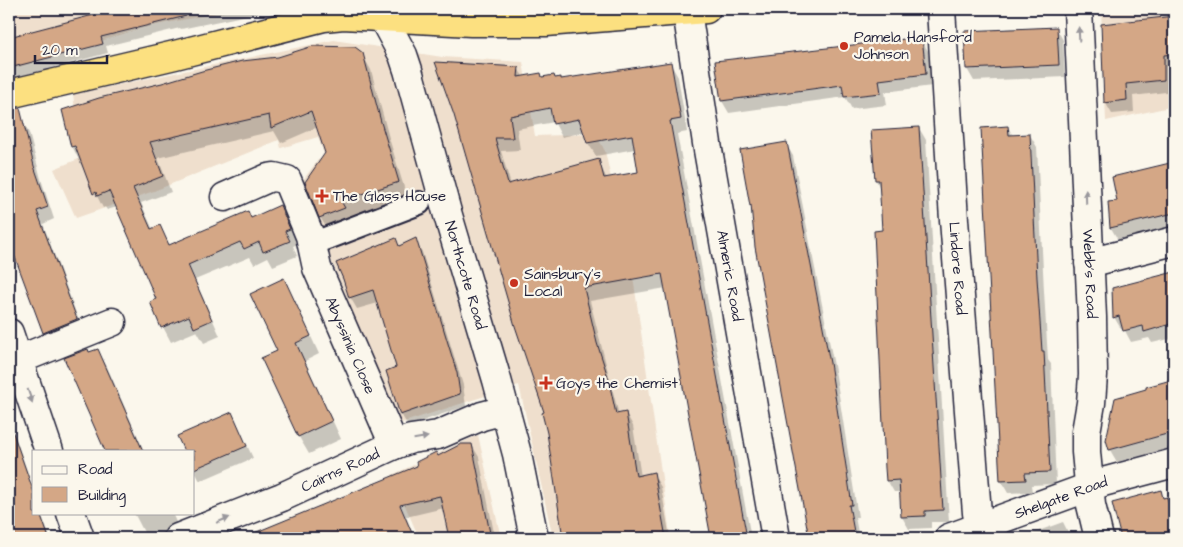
<svg xmlns="http://www.w3.org/2000/svg" width="1183" height="547" font-family="'Architects Daughter',sans-serif">
	<style>
		.built { fill: #efdfcd }
		.shadow { fill: #0003; fill-rule: evenodd }
		.building { fill: #d4a786; stroke: #22223b; fill-rule: evenodd }
		.lines { fill: none; stroke-linecap: round; stroke-linejoin: round }
		.pedestrian-casing { stroke: #22223b; stroke-width: 26 }
		.minor-casing { stroke: #22223b; stroke-width: 31 }
		.secondary-casing { stroke: #22223b; stroke-width: 31 }
		.trunk-casing { stroke: #22223b; stroke-width: 31 }
		.pedestrian { stroke: #fbf7ec; stroke-width: 22 }
		.minor { stroke: #fbf7ec; stroke-width: 28 }
		.secondary { stroke: #fbf7ec; stroke-width: 28 }
		.trunk { stroke: #fce080; stroke-width: 28 }
		.oneway { fill: #99979c }
		.poi-dot { fill: #c8321e; stroke: #fbf7ec; stroke-width: 2 }
		.labels { text-anchor: middle; stroke-width: 4.5; stroke-linejoin: round; paint-order: stroke }
		.poi-label { font-size: 15px; fill: #22223b; stroke: #fbf7ec; text-anchor: start }
		.street-label { font-size: 15px; fill: #22223b; stroke: #fbf7ec }
	</style>
	<rect width="100%" height="100%" fill="#fbf7ec"/>
	<filter id="ink" filterUnits="userSpaceOnUse"><feTurbulence type="fractalNoise" baseFrequency=".02" numOctaves="2"/><feDisplacementMap in="SourceGraphic" scale="10" xChannelSelector="R" yChannelSelector="G"/><feConvolveMatrix kernelMatrix="1 2 1 2 8 2 1 2 1" color-interpolation-filters="sRGB"/></filter>
	<g filter="url(#ink)">
		<!-- built -->
		<path class="built" d="M23,9H236L142,28L9,70V13Z
			M1101,9L1174,10V106L1106,121Z
			M334,40L442,57L523,62L535,136L596,134L605,151L634,283L670,534L649,538H553L519,385L398,424L300,184L318,160L325,157L318,137L281,148L279,140L154,191L76,218L54,169L81,158L73,94Z
			M478,435L501,538H419L392,475Z"/>
		<!-- shadow -->
		<path class="shadow" d="M116,9H276L181,29L180,28L106,46L108,53L9,79V38Z
			M1174,17V91L1133,96L1134,112L1112,114L1105,102L1102,25Z
			M1056,28L1063,40L1065,77L974,81L967,69L965,32Z
			M921,39L928,51L932,86L885,92L887,105L852,109L845,97L729,113L722,101Z
			M362,54L371,70L389,138L407,197L349,217L352,224L329,232L320,217L326,153L318,127L281,143L274,131L158,158L171,192L141,203L153,230L159,227L170,246L252,219L280,206L289,222L298,244L293,246L297,256L273,266L268,257L254,264L250,257L195,280L220,336L204,343L197,331L171,342L163,327L158,300L117,207L107,210L105,207L103,208L72,146Z
			M670,63L678,77L687,132L677,134L751,538H712L666,288L590,301L619,415L626,413L633,426L641,477L653,474L661,487L670,538H564L546,413L455,115L518,68L524,78L541,74L543,78L562,80ZM554,122L562,137L585,132L588,143L596,156L635,149L640,173L607,179L598,161L511,185L501,151L520,150L517,129Z
			M22,121L29,133L41,179L54,219L43,224L83,332L51,344L44,332L9,235V124Z
			M1008,127L1013,136L1030,135L1037,147L1044,291L1048,360L1051,364L1056,484L1031,485L1032,492L1008,493L1001,481Z
			M919,128L926,140L949,522H931V528L909,529L902,517L901,492H894L887,480L883,232L880,188L876,180L872,131Z
			M786,144L793,156L836,376L858,517H855L859,538H810L759,261L753,208L742,151Z
			M1174,163V226L1118,240L1111,228L1110,203L1119,202L1113,178Z
			M415,240L422,252L463,385L466,406L408,426L401,414L398,367L378,303L357,309L350,297L399,247Z
			M1174,273V343L1172,344L1169,339L1152,343L1149,338L1131,342L1124,329H1121L1114,317L1113,289Z
			M283,280L293,297L319,354L305,361L341,439L309,454L299,437L263,359L279,352Z
			M98,350L107,367L144,451H107L89,354Z
			M1174,380V447L1117,462L1110,450L1107,440L1148,390L1147,388Z
			M232,413L253,458L200,481L194,470V451Z
			M9,419L34,491V513H41L50,538H17L9,513Z
			M472,445L479,457L495,538H450L444,508L406,517L415,538H247V537L418,467L438,457Z
			M1160,492L1164,499L1174,497V538H1122L1114,504Z
			M134,513H172L179,529L160,538H147Z
			M1063,522L1071,538H1019Z"/>
		<!-- building -->
		<path class="building" d="M116,9H186V16L101,37L103,44L9,68V37Z
			M1174,16V54L1164,55V80L1126,84L1127,100L1104,103L1101,24Z
			M1057,27L1059,65L966,69L964,31Z
			M922,37L926,74L879,80L881,93L844,97L842,85L721,101L715,61Z
			M313,46L355,47L363,53L381,122L399,182L341,201L345,208L319,218L305,182L325,153L311,111L271,128L269,115L150,142L163,176L133,188L151,229L160,225L169,245L248,211L251,218L280,205L290,229L285,231L290,241L263,252L259,242L244,249L240,242L188,265L212,320L194,328L189,316L161,328L150,302L156,299L109,191L97,196L96,192L93,194L75,146L71,147L62,110L99,98L162,83L202,71L242,61L278,57Z
			M435,62L519,67L518,77L541,73L542,77L554,75L555,78L561,77V79L671,62L681,119L670,121L747,538H711L662,274L584,288L597,343L608,377L616,414L626,412L636,476L654,472L666,538H563L547,433L542,413L544,412L515,326L454,115ZM550,108L553,124L579,119L587,143L632,135L638,172L604,178L599,159L508,184L495,138H513L510,116Z
			M20,108L34,166L48,207L37,211L77,319L43,333L9,241V109Z
			M1008,126L1009,135L1030,134L1037,278L1042,351H1044L1050,472L1025,473L1026,480L1000,481L981,128Z
			M919,127L943,510L925,511V516L901,517L899,480L886,481L885,468L874,231L882,230L879,180H875L871,130Z
			M787,142L830,363L852,505H849L855,537L809,538L755,247L751,205L750,206L740,150Z
			M1174,162V213L1110,228L1108,202L1117,201L1112,177Z
			M396,238L399,246L416,238L457,373L460,394L400,415L386,371L396,367L373,290L349,298L343,279L336,263Z
			M1174,272V323L1144,332L1143,326L1123,331L1119,316L1113,318L1112,288Z
			M284,278L311,336L296,343L332,421L298,437L261,358L277,351L250,294Z
			M88,349L89,352L98,349L143,451H105L64,358Z
			M1171,380L1174,392V432L1109,450L1106,440L1115,398L1146,389V387Z
			M232,412L247,446L194,469V451H184L177,436Z
			M12,430L34,493V513H40L49,538H9V431Z
			M461,444H472L491,538H449L440,496L400,505L414,538H242L417,466L416,462L436,452L438,456Z
			M1161,490L1163,498L1167,497L1174,527V538H1121L1112,503Z"/>
		<g class="lines">
			<!-- pedestrian casing -->
			<g class="pedestrian-casing">
				<path id="pedestrian" d="M312,244L419,203"/>
			</g>
			<!-- minor casing -->
			<g class="minor-casing">
				<g id="minor">
					<path id="s1" d="M941,9L954,220L977,513L980,527"/>
					<path id="s2" d="M1078,9L1092,317L1093,375L1091,403L1086,432V452L1091,505L1099,538"/>
					<path id="s3" d="M687,11L708,150L776,538"/>
					<path id="s4" d="M225,197L268,178L274,177L287,180L310,236L317,268L394,445"/>
					<path d="M1089,263L1174,241"/>
					<path d="M9,333L49,451"/>
					<path d="M18,360L112,322"/>
					<path d="M71,513L80,538"/>
					<path id="s5" d="M178,538L282,497L394,445L411,439L438,435L482,416L505,410"/>
					<path id="s6" d="M949,538L1103,482L1174,463"/>
				</g>
			</g>
			<!-- secondary casing -->
			<g class="secondary-casing">
				<g id="secondary">
					<path id="s7" d="M383,18L403,55L408,70L447,212L497,380L517,454L534,538"/>
				</g>
			</g>
			<!-- trunk casing -->
			<g class="trunk-casing">
				<path id="trunk" d="M9,94L175,55L324,17L343,15L471,22H546L706,9"/>
			</g>
			<!-- pedestrian -->
			<use href="#pedestrian" class="pedestrian"/>
			<!-- minor -->
			<use href="#minor" class="minor"/>
			<!-- secondary -->
			<use href="#secondary" class="secondary"/>
			<!-- trunk -->
			<use href="#trunk" class="trunk"/>
		</g>
		<!-- one-way arrows -->
		<defs><path id="oneway-solid" d="M-6-.8H1V-3.2L6.5 0L1 3.2V.8H-6Z" transform="scale(1.25)"/></defs>
		<g class="oneway">
			<use href="#oneway-solid" transform="translate(1079 34) rotate(-93)"/>
			<use href="#oneway-solid" transform="translate(1086 197) rotate(-92)"/>
			<use href="#oneway-solid" transform="translate(30 396) rotate(71)"/>
			<use href="#oneway-solid" transform="translate(421 438) rotate(-9)"/>
			<use href="#oneway-solid" transform="translate(223 520) rotate(-22)"/>
		</g>
	</g>
	<!-- markers -->
	<g class="poi-dot">
		<circle cx="844" cy="46" r="5"/>
		<path d="M319.5 188.5h5v5h5v5h-5v5h-5v-5h-5v-5h5z"/>
		<circle cx="514" cy="283" r="5"/>
		<path d="M543.5 375.5h5v5h5v5h-5v5h-5v-5h-5v-5h5z"/>
	</g>
	<g class="labels">
		<!-- poi labels -->
		<g class="poi-label">
			<text x="854" y="42">Pamela Hansford<tspan x="854" dy="17">Johnson</tspan></text>
			<text x="333" y="201">The Glass House</text>
			<text x="524" y="279">Sainsbury's<tspan x="524" dy="17">Local</tspan></text>
			<text x="556" y="388">Goys the Chemist</text>
		</g>
		<!-- street labels -->
		<g class="street-label">
			<text dy="5" stroke="none"><textPath href="#s1" startOffset="260">Lindore Road</textPath></text>
			<text dy="5" stroke="none"><textPath href="#s2" startOffset="265">Webb's Road</textPath></text>
			<text dy="5" stroke="none"><textPath href="#s3" startOffset="268">Almeric Road</textPath></text>
			<text dy="5" stroke="none"><textPath href="#s7" startOffset="271">Northcote Road</textPath></text>
			<text dy="5" stroke="none"><textPath href="#s4" startOffset="244">Abyssinia Close</textPath></text>
			<text dy="5" stroke="none"><textPath href="#s5" startOffset="176">Cairns Road</textPath></text>
			<text dy="5" stroke="none"><textPath href="#s6" startOffset="119">Shelgate Road</textPath></text>
		</g>
	</g>
	<!-- margin -->
	<rect width="1183" height="547" fill="none" stroke="#fbf7ec" stroke-width="30"/>
	<rect x="15" y="15" width="1153" height="517" fill="none" stroke="#22223b" stroke-width="2" filter="url(#ink)"/>
	<!-- legend -->
	<rect x="32" y="450" width="162" height="65" fill="#fbf7ec" stroke="#a4a2a5"/>
	<rect x="42" y="466" width="25" height="8" fill="#fbf7ec" stroke="#a4a2a5"/>
	<text x="78" y="474" font-size="15" fill="#22223b">Road</text>
	<rect x="42" y="487" width="25" height="15" fill="#d4a786" stroke="#a4a2a5"/>
	<text x="78" y="500" font-size="15" fill="#22223b">Building</text>
	<!-- scale -->
	<path d="M35 55v8h72v-8" fill="none" stroke="#22223b" stroke-width="2.5"/>
	<text x="42" y="55" font-size="15" fill="#22223b" stroke="#fbf7ec" stroke-width="4" paint-order="stroke">20 m</text>
</svg>
